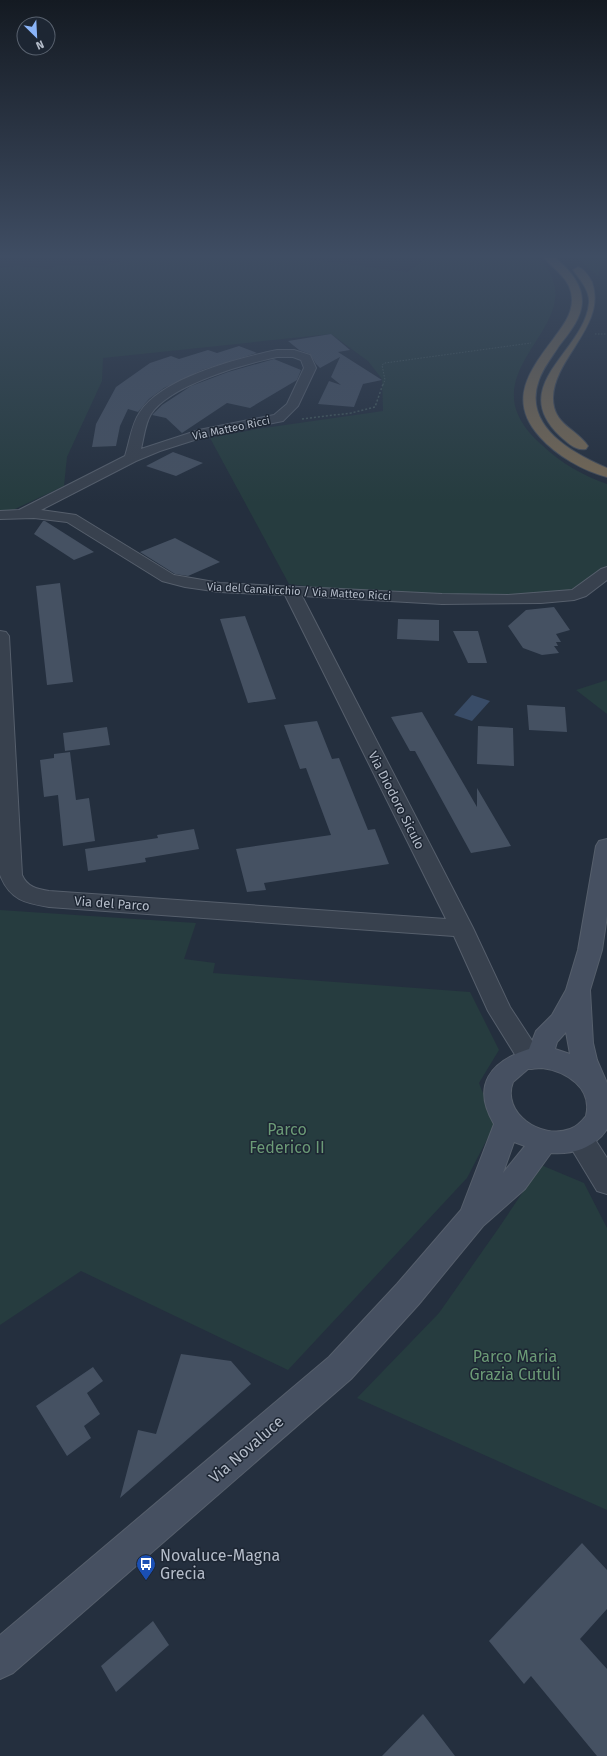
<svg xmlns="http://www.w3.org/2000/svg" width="607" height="1756" font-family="'Fira Sans',sans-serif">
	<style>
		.green { fill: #263c3f }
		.water { fill: #394c67 }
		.building { fill: #455162 }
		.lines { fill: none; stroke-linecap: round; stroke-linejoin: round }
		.minor-casing { stroke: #565f6c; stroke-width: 2 }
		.secondary-casing { stroke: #565f6c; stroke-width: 2 }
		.motorway-casing { stroke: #434c59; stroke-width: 2 }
		.path-far1 { stroke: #44595c; stroke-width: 1; stroke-dasharray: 1.5 1.5; stroke-linecap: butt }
		.path { stroke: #44595c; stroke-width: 1.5; stroke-dasharray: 2 2; stroke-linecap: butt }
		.minor { fill: #38414e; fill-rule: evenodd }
		.secondary { fill: #465061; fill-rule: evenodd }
		.motorway { fill: #746855; fill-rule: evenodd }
		.labels { text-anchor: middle; stroke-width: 3; stroke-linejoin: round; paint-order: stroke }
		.far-street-label { font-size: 11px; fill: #b4bcc9; stroke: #1d2633 }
		.street-label { font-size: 13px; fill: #b4bcc9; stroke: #1d2633 }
		.near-park-label { font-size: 16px; fill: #6b9a76; stroke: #1d2633 }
		.near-street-label { font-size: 16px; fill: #b4bcc9; stroke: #1d2633 }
		.near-poi-label { font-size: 16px; fill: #b4bcc9; stroke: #1d2633; text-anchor: start }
	</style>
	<rect width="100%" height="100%" fill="#242f3e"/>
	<!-- green -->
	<path class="green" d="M123,256H306L307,259L407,272L430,256H536C607,323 454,368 542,445C561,463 582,475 607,484V567L574,591L500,598L354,592L289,584L210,438L257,429L383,411L382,379L368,361L331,334L103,358L102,381L67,457L64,486L13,510L0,511V268L17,266L51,269L56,266H96L119,262Z
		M575,256H604L598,276Z
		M607,680V714L576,690Z
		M0,910L196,923L184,959L215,963L213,973L470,992L499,1050L479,1083L495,1124L467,1178L288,1370L81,1271L0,1325Z
		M541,1165L584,1183L607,1228V1510L357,1398L439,1313L498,1229Z"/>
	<!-- water -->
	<path class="water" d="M472,695L490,701L472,721L454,715Z"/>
	<!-- building -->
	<path class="building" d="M331,334L350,350L338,352L382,380L363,384L354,407L318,404L329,381L341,385L331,377L340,357L320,368L316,364L310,354L299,350L288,341Z
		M239,346L257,353L202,370L164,388L149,399L138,412L128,409L120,426L116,446L92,447L96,424L116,387L150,363L171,356L179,359L208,350L217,353Z
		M274,359L301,370L297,380L250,408L227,403L182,433L166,418L152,415L162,405L191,386L228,372Z
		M173,452L203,463L176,476L146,466Z
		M43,521H45L94,552L74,560L34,534Z
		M175,538L220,562L188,576L175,574L140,552Z
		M60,583L73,682L47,685L36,586Z
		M554,607L570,630L556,634L561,642H556L558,646H554L559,653L542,655L523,648L508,626L526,610Z
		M245,616L276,699L248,703L220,619Z
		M398,619L439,620V641L397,639Z
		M453,631H478L487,663H468Z
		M527,705L565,707L567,732L529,730Z
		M422,712L477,807V788L511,846L471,853L415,751H410L391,717Z
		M317,721L332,759L339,758L368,830L375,829L389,864L264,883L266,890L247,892L236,849L331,835L306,768L300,769L284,725Z
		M478,726L513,728L514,766L477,764Z
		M107,727L110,745L65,751L63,733Z
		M70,752L76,800L89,798L95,841L63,846L58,795L44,797L40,760L54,758V754Z
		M194,829L199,849L145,858L146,862L88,871L85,849L158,838L157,835Z
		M181,1354L231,1361L251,1384L120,1498L138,1430L156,1434Z
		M93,1367L103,1381L87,1393L100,1414L84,1426L91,1438L67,1456L36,1406Z
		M582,1543L607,1570V1609L580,1639L607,1669V1756H597L531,1676L524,1684L489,1641Z
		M153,1621L169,1645L116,1692L101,1666Z
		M423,1714L455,1756H382Z"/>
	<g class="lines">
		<!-- minor casing -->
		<g class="minor-casing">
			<path id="minor" d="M277,350H294L310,355L316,368L298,406L283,421L207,436L160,451L136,461L41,510L76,515L174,575L220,583L442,594L508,595L572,590L601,569L607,567V580L586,596L574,600L541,603L442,604L302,596L473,928L510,1007L544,1059L540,1066L531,1069L522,1066L488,1011L454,936L49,907C25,903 10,900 0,875V631L6,632L9,636L22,875C27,887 37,889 49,891L446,919L285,595L220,592L185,587L162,581L67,522L34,518L0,519V511L19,510L125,456C130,441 131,425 140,412C162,378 238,358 277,350ZM277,357H293L301,360L304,368L287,404L274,415L199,430L141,449C144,437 145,424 151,414C170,385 244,364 277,357Z
				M579,1127L589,1130L607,1158V1194L597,1191L565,1138L569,1130Z"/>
		</g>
		<!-- secondary casing -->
		<g class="secondary-casing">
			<path id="secondary" d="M607,839V916L602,950L590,990L593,1043L597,1060L607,1083V1129C596,1147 572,1155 551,1153L525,1189L483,1226L419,1304L351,1379L13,1673L0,1679V1635L329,1357L397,1284L461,1210L494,1124C471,1085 491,1061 529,1049L536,1031L552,1015L566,990L578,950L596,846L599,841ZM566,1032L570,1054L555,1049L557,1042ZM542,1068C566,1071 593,1088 586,1116C582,1121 576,1127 570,1129C541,1140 501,1113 513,1082L528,1069ZM514,1142L525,1146L503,1173Z"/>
		</g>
		<!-- motorway casing -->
		<g class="motorway-casing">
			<path id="motorway" d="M542,256H553C567,267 582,283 582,301C582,318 569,333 559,346C552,357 543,368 539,380C522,426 572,453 607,468V477C583,471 556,455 540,437C507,401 529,371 554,338C562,327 572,315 572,300C572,279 554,270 542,256Z
				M578,267C585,269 589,277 592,282C607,326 554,357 553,398C553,425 576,428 588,446L586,449C575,451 567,442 560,436C506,385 585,351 589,303C590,291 580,279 573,270Z"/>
		</g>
		<!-- path-far1 -->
		<path class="path-far1" d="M595,334H607
			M383,385L385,380L382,365L385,363L531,343"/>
		<!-- path -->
		<path class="path" d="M302,419L351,413L375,407L383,384"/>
		<!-- minor -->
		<use href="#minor" class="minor"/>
		<!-- secondary -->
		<use href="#secondary" class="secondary"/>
		<!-- motorway -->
		<use href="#motorway" class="motorway"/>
	</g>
	<!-- sky -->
	<linearGradient id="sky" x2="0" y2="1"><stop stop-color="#141a22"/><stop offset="0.51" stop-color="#3f4d63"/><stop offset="1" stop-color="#3f4d63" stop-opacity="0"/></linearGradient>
	<rect width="607" height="502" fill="url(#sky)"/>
	<!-- icons -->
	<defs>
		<g id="bus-pin" transform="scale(1)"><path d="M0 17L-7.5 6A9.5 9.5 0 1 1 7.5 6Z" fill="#1a4fb4" stroke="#1d2633"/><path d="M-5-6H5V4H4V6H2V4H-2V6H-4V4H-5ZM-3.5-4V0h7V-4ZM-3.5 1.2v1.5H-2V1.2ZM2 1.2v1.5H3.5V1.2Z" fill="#fff"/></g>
	</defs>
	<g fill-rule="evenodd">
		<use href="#bus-pin" x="146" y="1564"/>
	</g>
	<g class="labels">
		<!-- far-street labels -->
		<g class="far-street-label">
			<text transform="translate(231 428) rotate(-12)" y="4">Via Matteo Ricci</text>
			<text transform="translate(299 591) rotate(3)" y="4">Via del Canalicchio / Via Matteo Ricci</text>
		</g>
		<!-- street labels -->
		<g class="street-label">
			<text transform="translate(397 800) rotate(63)" y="5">Via Diodoro Siculo</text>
			<text transform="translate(112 903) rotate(4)" y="5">Via del Parco</text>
		</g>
		<!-- near-park labels -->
		<g class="near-park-label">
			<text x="287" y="1135">Parco<tspan x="287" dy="18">Federico II</tspan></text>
			<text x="515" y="1362">Parco Maria<tspan x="515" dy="18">Grazia Cutuli</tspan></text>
		</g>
		<!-- near-street labels -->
		<g class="near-street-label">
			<text transform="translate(246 1449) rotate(-41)" y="6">Via Novaluce</text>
		</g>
		<!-- near-poi labels -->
		<g class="near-poi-label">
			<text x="160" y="1561">Novaluce-Magna<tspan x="160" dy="18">Grecia</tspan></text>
		</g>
	</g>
	<!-- north arrow -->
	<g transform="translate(36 36) rotate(156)"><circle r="19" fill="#1d2633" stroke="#59626f"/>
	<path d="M0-3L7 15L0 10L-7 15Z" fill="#8ab4f8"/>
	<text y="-6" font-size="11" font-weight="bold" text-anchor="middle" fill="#b4bcc9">N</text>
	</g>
</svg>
